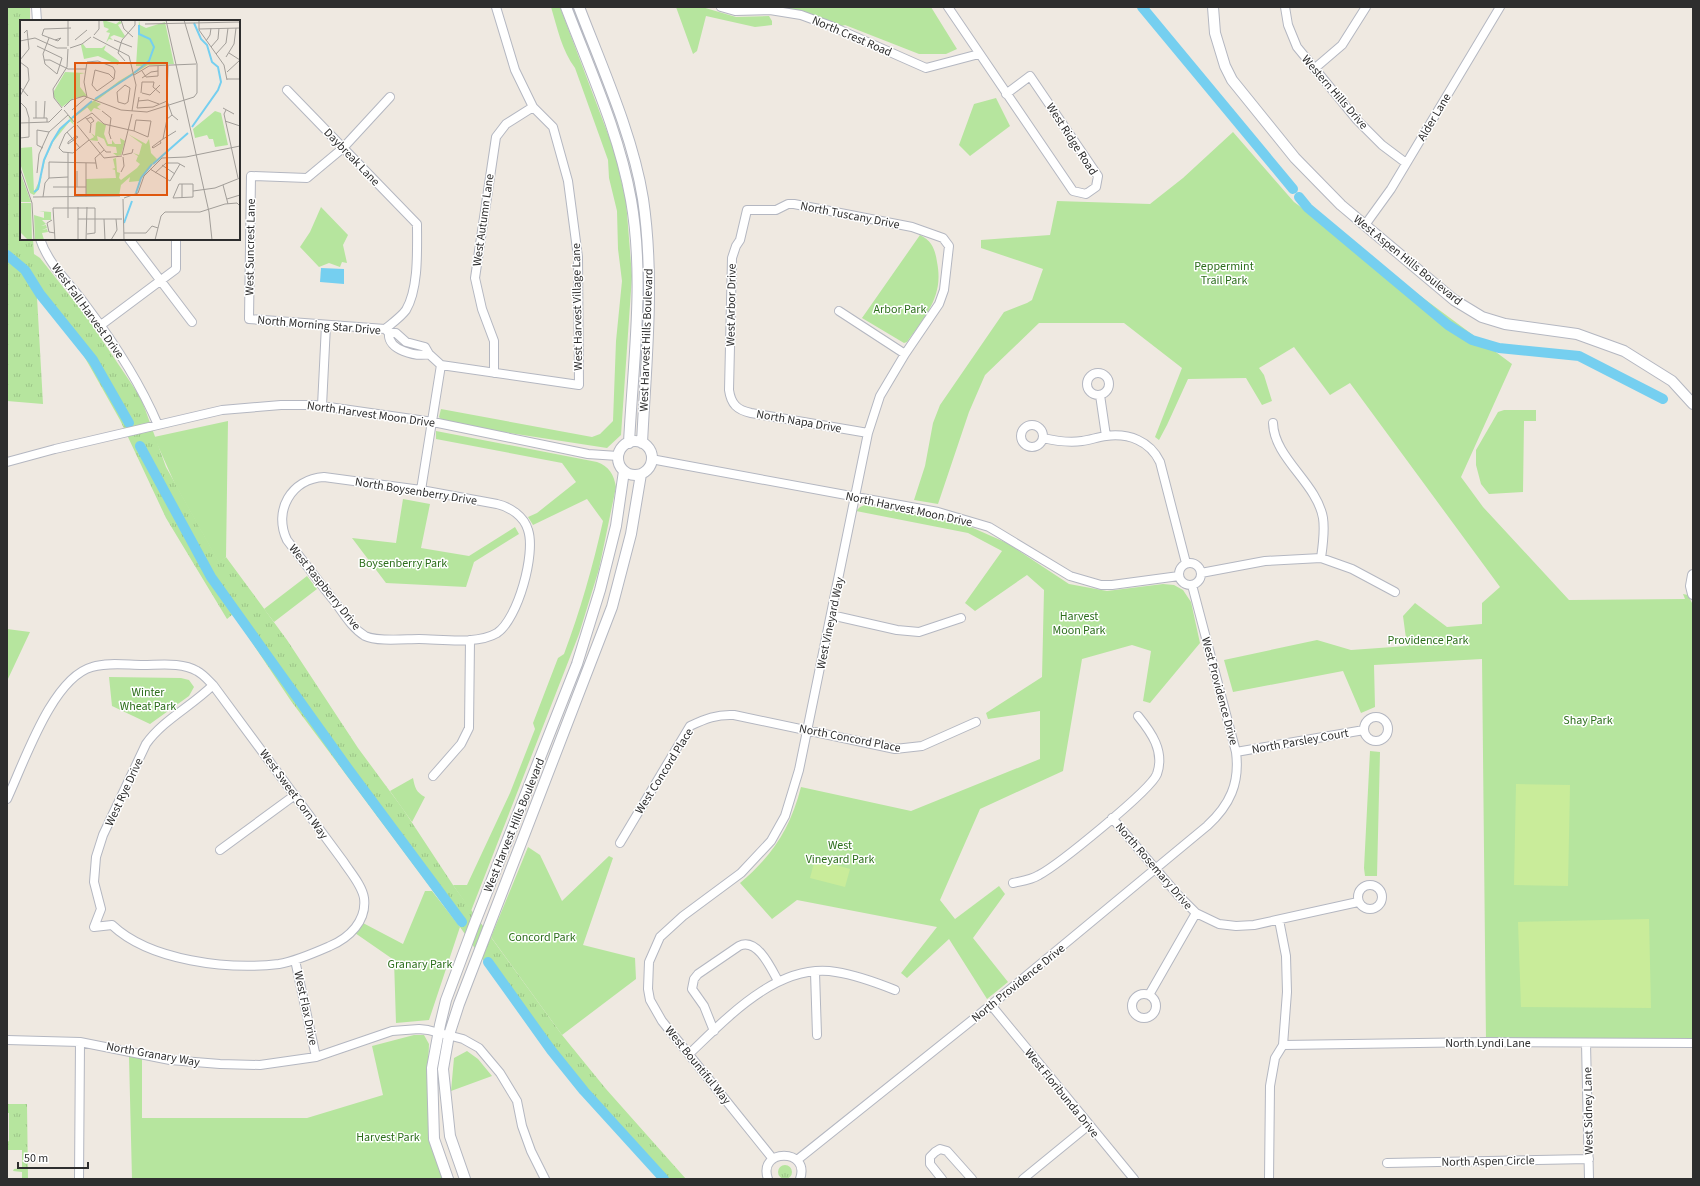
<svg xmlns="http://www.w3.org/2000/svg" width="1700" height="1186" font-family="'Source Sans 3',sans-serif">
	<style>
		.grass { fill: url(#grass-tufts) }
		.park { fill: #b6e59e }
		.pitch { fill: #c9ec9a }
		.water { fill: #75cff0 }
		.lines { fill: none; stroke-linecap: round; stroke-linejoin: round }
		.canal { stroke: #75cff0; stroke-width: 10 }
		.minor-casing { stroke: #b4b7c1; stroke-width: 10 }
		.tertiary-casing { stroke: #b4b7c1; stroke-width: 12 }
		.minor { stroke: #fff; stroke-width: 8 }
		.tertiary { stroke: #fff; stroke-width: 10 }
		.labels { text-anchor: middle; stroke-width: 3; stroke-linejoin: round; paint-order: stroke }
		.street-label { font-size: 12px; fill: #2e2e2e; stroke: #fff }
		.park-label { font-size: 12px; fill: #2c6e1b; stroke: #fff }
		.inset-river { fill: none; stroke: #75cff0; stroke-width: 2 }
		.inset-road { fill: none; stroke: #a29e99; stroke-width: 1 }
		.view { fill: #df570e; fill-opacity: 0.15; stroke: #df570e; stroke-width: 2 }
		.inset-edge { fill: none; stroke: #2e2e2e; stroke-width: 2 }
	</style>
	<defs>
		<pattern id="grass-tufts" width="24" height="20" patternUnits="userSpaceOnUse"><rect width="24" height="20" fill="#b6e59e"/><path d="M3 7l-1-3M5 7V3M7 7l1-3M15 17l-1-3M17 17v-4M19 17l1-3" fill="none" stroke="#9dc588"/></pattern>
	</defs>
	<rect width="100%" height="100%" fill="#efe9e1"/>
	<!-- grass -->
	<path class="grass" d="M7,7H30V21H21V239H33L34,254L40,258L86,316L141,398L166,467L219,562L226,557L287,640L358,748L403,809L453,885L562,1035L606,1089L686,1179H660L582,1095L544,1047L460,927L291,701L233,614L227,619L166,518L120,420L93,372L81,351L37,297L43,404L7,401Z
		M7,1104H27L28,1179H22V1172L13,1171L14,1169L22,1168V1150H7V1142L9,1141V1113H7Z
		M778 1172a7 7 0 1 1 14 0a7 7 0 1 1-14 0Z"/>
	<!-- park -->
	<path class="park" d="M551,7H560L614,150L626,201L632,276L621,435L607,448L444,423L439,417L441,409L592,437L600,434L613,421L616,341L622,281L618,249L617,211L609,178L608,160L575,68C562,51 557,27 551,7Z
		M676,7H702L736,17L769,16L772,21V25L755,27L706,16L697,51L693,54Z
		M785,7H931L957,49L946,54H919L845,25L842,26Z
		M996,98L1010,126L970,156L959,145L974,104Z
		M1233,132L1294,202L1512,364L1461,477L1483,507L1569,600L1685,599L1683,594L1688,595L1693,605V1043L1486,1042L1482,659L1374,665L1375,707L1361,713L1343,671L1233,692L1224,660L1317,640L1351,650L1407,646L1403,616L1415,603L1447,627L1482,624V603L1500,587L1350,383L1330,395L1294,347L1259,368L1264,375L1272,401L1262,405L1246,378L1188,379L1167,425L1159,440L1155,437L1182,368L1124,323H1039L985,375L969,412L938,504L914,500L925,466L933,423L940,405L1004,312L1027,303L1032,300L1043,269L981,248V240L1050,235L1057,201L1150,204L1183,178Z
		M321,207L348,235L343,245L347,263L342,262L340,267L329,263L319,267L300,247L310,232Z
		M920,235C932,241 935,249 937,262C944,296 926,315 907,342L904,343L862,318Z
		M1504,410H1536V421H1524L1523,492L1489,494L1481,484L1476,465V450L1498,412Z
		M228,421L226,557L219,563L175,484L154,437Z
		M436,431L597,462C609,466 614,475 616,487L599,569L579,634L471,911L453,885H467L510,793L535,729L533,723L558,658L564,654C580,611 593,566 603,521L587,499L533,525L528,517L537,513L576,482L562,463L436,439Z
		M403,499L430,504L421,548L469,556L515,527L519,534L474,562L466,587L386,583L352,538L396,543Z
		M865,505L964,524L1007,543L1069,584L1107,591L1163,584L1174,585L1183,590L1191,602L1200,643L1150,703L1143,701L1151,651L1132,645L1082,659L1063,771L980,809L940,900L955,919L999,886L1005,894L973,938L1008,982L987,999L949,939L907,978L901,973L937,927L797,900L772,919L740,883C773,855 790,829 801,787L911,811L1040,759V711L988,719L986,713L1042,677L1044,590L1027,575L975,611L965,603L1002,551L968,533L856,511L860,507Z
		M307,576L317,589L274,622L264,609Z
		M7,629L30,632L7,681Z
		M109,677L181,678L189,680L194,687L189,696L150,724L112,706Z
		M1370,751L1380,752L1377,876H1365L1364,868Z
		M413,778C415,788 416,792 425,797L412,822L390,791Z
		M528,847L540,855L562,901L609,856L613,858L583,945L635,958L636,979L562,1035L491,937Z
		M425,891H432L460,927L429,1020L396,1023L394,960L355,933L363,923L403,944Z
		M414,1035H424L429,1044L427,1092L432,1146L443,1179H132L129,1057H142V1118H307L383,1095L372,1046Z
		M467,1051L478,1059L492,1076L451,1091L454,1058Z"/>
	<!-- pitch -->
	<path class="pitch" d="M1516,784L1570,785L1568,886L1514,885Z
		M815,859L850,869L845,887L810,878Z
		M1649,919L1651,1008L1521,1007L1518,922Z"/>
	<!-- water -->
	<path class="water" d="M321,268L344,269V284L320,282Z"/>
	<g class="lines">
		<!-- canal -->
		<path class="canal" d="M1142,7L1293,189
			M1299,197L1308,208L1448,325L1472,340L1499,348L1579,356L1663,399
			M7,255L25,270L40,294L93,360L129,423
			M140,446L211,577L349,770L462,922
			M488,962L551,1050L584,1091L664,1179"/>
		<!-- minor casing -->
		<g class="minor-casing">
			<path id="minor" d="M36,7L37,21
				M721,7L735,11L770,10L801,15L831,26L926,68L979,54
				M948,7L1073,191L1086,194L1096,187L1098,176L1030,76L1006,94
				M1285,7L1288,25L1297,47L1357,120L1382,145L1406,163
				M1314,69L1342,45L1366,7
				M287,90L417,224C417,249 419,288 406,310C401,317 391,324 385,329
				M1365,225L1391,189L1500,7
				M40,239C49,266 71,284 87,307C115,344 140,383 158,425
				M129,239L192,322
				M839,311L905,354
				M101,325L176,269V239
				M389,333L385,329L249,319L251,176L307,178L343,148L390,97
				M429,354C416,357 387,350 389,333H396L406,342L425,347L429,354L441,365
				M441,365L579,385L578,257L568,181L553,127L533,107L515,70L496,7
				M1087 384a11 11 0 1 1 22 0a11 11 0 1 1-22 0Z
				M494,373V341L482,309L475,278L496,137L506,124L533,107
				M1100,395L1106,436
				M322,406L326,325
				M1273,423C1274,458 1317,483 1323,518C1325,531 1323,544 1321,558
				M1021 436a11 11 0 1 1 22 0a11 11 0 1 1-22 0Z
				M1043,438C1056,441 1069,443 1082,441C1090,440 1098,437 1106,436C1129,433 1150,441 1160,462L1186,563
				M651,459L938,512L989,527L1070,576L1101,585H1112L1179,576
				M7,462L55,449L222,410L281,405H315L433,422L588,454L618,456
				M324,477L421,490L497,504C510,507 524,516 528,530C536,553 518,619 497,633C477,645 441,639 419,639C405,639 377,642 365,636C352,628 344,614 335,602C319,582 303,561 287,540C273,511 291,479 324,477Z
				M421,490L441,365
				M1179 574a11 11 0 1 1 22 0a11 11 0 1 1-22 0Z
				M1201,573L1265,561L1321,558L1352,569L1395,592
				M831,615L897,630L919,632L961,618
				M1364 729a12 12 0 1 1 24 0a12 12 0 1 1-24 0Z
				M1236,752L1364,730
				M433,776L461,744L469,728L470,640
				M7,799C24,763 52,678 92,667C108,662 127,665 143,665C160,665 182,662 197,671C203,674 208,680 213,685L343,861C350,872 362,885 364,898C367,921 349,938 330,946C314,953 296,961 279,964C228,970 150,961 112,925L94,927L101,909L94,882L96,857L103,835L146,744C163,720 192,706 213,685
				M1112,818L1178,895L1196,913L1219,924L1236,926L1254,925L1358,902
				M620,843L690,726C705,719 717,714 734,715L895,749L922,746L976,722
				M220,850L295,795
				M1013,883C1022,881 1031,880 1039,875C1058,865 1151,790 1157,774C1165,751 1151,732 1138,716
				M1358 897a12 12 0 1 1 24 0a12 12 0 1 1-24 0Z
				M295,960L316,1057
				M815,972L817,1035
				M1132 1006a12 12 0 1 1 24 0a12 12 0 1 1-24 0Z
				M1149,995L1196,913
				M991,1005L1134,1179
				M714,1031L704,1006L692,989L694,979L698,974L739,946C757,937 771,968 778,981
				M7,1040L80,1042L170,1060L220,1064L260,1065L316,1057L392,1031L419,1029L428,1030L463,1039L479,1048L500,1073L517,1101L522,1126L531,1151L545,1179
				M1586,1043L1589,1179
				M1283,1045L1486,1042L1693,1043
				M689,1054C727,1018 778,962 836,972C856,975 875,982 895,990
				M773,1159L662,1021L650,1000L648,989L649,962L660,937L683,916L741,873L771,841L785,816L799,770L868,433L880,396L905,354L939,304L944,290L949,246L943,238L912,227L794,204H788L776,210H747L740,240L736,246L732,258L729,390C731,404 737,410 751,413L868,433
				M797,1160L991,1005L1207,826C1230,805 1240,783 1236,752L1192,585
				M1387,1163L1589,1159
				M79,1179L80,1042
				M768,1179C757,1148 811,1148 800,1179
				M942,1179L930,1164V1157L935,1152L940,1149L947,1151L972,1179
				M1023,1179L1089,1125
				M1269,1179L1270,1086L1275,1058L1283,1045L1287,992L1286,956L1279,920"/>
		</g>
		<!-- tertiary casing -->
		<g class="tertiary-casing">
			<path id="tertiary" d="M566,7C590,70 619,133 631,200C645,279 633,363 629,443
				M579,7C602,67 633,136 643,199C655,280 646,362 642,443
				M1213,7L1215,33L1225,66L1232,80L1295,158L1341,205L1454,300L1482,317L1505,324L1577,334L1624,351L1672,381L1693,404
				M618 458a17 17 0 1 1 34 0a17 17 0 1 1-34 0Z
				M1693,575L1691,586L1693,594
				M448,1179L434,1139L432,1068L440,1025L446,1000L474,925L577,664L600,590L616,526L624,471
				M465,1179L450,1136L443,1069L449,1035L459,1004L612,607L631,534L641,474"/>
		</g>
		<!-- minor -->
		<use href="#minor" class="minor"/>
		<!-- tertiary -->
		<use href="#tertiary" class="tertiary"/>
	</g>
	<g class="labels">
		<!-- street labels -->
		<g class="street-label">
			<text transform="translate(852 36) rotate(23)" y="4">North Crest Road</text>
			<text transform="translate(1335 92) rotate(49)" y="4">Western Hills Drive</text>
			<text transform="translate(1434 117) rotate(-59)" y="4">Alder Lane</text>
			<text transform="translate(1072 139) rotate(57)" y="4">West Ridge Road</text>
			<text transform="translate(352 157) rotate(46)" y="4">Daybreak Lane</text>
			<text transform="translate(850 215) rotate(11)" y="4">North Tuscany Drive</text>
			<text transform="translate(483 220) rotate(-82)" y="4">West Autumn Lane</text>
			<text transform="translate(250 247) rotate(-89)" y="4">West Suncrest Lane</text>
			<text transform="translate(1408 260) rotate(39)" y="4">West Aspen Hills Boulevard</text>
			<text transform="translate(731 305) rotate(-89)" y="4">West Arbor Drive</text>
			<text transform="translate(577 307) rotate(-91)" y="4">West Harvest Village Lane</text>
			<text transform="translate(88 311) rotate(54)" y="4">West Fall Harvest Drive</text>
			<text transform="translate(319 325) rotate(5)" y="4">North Morning Star Drive</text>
			<text transform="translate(646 340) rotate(-88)" y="4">West Harvest Hills Boulevard</text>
			<text transform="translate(371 414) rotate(8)" y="4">North Harvest Moon Drive</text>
			<text transform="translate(799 421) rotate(10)" y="4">North Napa Drive</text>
			<text transform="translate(416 491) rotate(9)" y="4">North Boysenberry Drive</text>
			<text transform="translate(909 509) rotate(12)" y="4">North Harvest Moon Drive</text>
			<text transform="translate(325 587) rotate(51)" y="4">West Raspberry Drive</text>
			<text transform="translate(830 623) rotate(-78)" y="4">West Vineyard Way</text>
			<text transform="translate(1220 691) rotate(75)" y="4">West Providence Drive</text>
			<text transform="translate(850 738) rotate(11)" y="4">North Concord Place</text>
			<text transform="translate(1300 741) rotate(-10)" y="4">North Parsley Court</text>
			<text transform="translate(664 771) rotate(-58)" y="4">West Concord Place</text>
			<text transform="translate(124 792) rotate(-65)" y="4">West Rye Drive</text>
			<text transform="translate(294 794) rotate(54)" y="4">West Sweet Corn Way</text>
			<text transform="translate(514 825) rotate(-68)" y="4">West Harvest Hills Boulevard</text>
			<text transform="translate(1154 866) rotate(49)" y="4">North Rosemary Drive</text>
			<text transform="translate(1018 983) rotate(-39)" y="4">North Providence Drive</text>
			<text transform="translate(306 1008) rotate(78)" y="4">West Flax Drive</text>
			<text x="1488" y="1047">North Lyndi Lane</text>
			<text transform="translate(153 1054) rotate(10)" y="4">North Granary Way</text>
			<text transform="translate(698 1065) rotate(51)" y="4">West Bountiful Way</text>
			<text transform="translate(1062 1093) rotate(51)" y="4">West Floribunda Drive</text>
			<text transform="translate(1588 1111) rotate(-91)" y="4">West Sidney Lane</text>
			<text transform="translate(1488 1161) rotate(-1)" y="4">North Aspen Circle</text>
		</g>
		<!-- park labels -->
		<g class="park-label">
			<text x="1224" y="270">Peppermint<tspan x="1224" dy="14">Trail Park</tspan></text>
			<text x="900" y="313">Arbor Park</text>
			<text x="403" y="567">Boysenberry Park</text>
			<text x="1079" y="620">Harvest<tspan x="1079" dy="14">Moon Park</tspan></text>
			<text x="1428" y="644">Providence Park</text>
			<text x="148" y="696">Winter<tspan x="148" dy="14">Wheat Park</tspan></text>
			<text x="1588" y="724">Shay Park</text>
			<text x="840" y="849">West<tspan x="840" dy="14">Vineyard Park</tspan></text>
			<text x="542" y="941">Concord Park</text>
			<text x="420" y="968">Granary Park</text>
			<text x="388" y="1141">Harvest Park</text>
		</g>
	</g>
	<!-- overview -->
	<g transform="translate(20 20)">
		<rect width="220" height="220" fill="#efe9e1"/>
		<path d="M119,0L120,5L126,8L145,2L154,44L128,45L104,60L52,99L54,105L50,101L33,122L25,140L19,169L14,175L10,173L0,143V128L12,127L14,172L22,155L24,139L38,111L50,99L48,96L51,98L99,61L124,46H116ZM195,91L201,93L208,125L195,127L193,119H189L187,115L175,118L173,109ZM0,152L11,182H0ZM0,183H11L12,220H8L0,212ZM19,191L31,192V196H27H31V200H22L26,204L21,206L26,205L27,208L22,210L27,209L28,212L22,213L24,220H15L14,195L24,198V192Z" fill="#b6e59e"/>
		<path d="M83,0L96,4L100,1L102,3L98,5L105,16L103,18L94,15L90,17L93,20L89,19L86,23L90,13L86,12L89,9L84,7ZM63,24L66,28H82L86,25L84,30L99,41L98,45L78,36L64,39L61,25ZM45,52L65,53L60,54V67L67,76L54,78L42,87L34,77V71ZM74,81L81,84L77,87L81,90L74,88L71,92L67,87ZM78,101L86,105L84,114L88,124H92V120L95,124H101L100,118L105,121L101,135L97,136L93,133H97L96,127L87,126L84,119L77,116L78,121L69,120L74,117L71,113L75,116L76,103ZM108,114L126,124L129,119L131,133L137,139L119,161L109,162L110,157L101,165L99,176H66V159L96,158L95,150L92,149L95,148L93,139L96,138L97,152L100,153L99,158L101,160L117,148L120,144L116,141L118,136L113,133L119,135L122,124Z" fill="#b6e59e"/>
		<path class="inset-river" d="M114,53L129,41L134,27L130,19L119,14V5M75,79L113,54M52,98L72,81M172,107L198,70L201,62L198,47L192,42L187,25L181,19L174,3M133,144L168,113M14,172L18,169L24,140L32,122L40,109L50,100M116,173L121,158L132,144M104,203L112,181"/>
		<path class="inset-road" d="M48,0V26M101,0L104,9L113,17M146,0L189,192L192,220M179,0V10L204,45L207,60M125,4L220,2M179,9L220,8M74,15L79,9V0M73,17L109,36L116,65L112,91M35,20L41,18L38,21L22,15L24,9L51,8M55,20L67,10M94,20L112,27M0,21L15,18L37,28H47M186,21L190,15L191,8M17,26L42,38L37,54L25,44M191,27L198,19L199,8M50,28L62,24L71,17M209,33L220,40M196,34L206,23L208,8M206,37L214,24L216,8M0,40L9,29L7,10L4,13M24,40H30L48,49H66M105,41L98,33L102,20L115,5V0M0,42L8,48L9,60L0,76M25,44L23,34L29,18M148,46L147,81L152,95L158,100M75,50L89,54L94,59L77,71L72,65ZM122,51L126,57L138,56V46M207,52L220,40M114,55L129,46L176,44M122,58L131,52L138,51M207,59H220M105,65L110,68L108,82L105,84L98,82L97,72ZM0,67L8,76M121,73L122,62H134L133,67L140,73M122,73L130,75L140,65M67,77L64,62L67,42L78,41L93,47L95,51L94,59M119,77L117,88L133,87L147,81M16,81V98M118,81L128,80L139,84M0,82L6,88L9,98V117L0,118M44,87L51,80L64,76L101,90L127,92L174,77L177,73V44L164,0M42,88L34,78L33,69L47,47L48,29M203,88L214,94M44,90L55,103M52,90L67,77M206,90L204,94L218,158M82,91L91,98L89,113L91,119M65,97L71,104L70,113M13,98H27V102M24,98L25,81M67,99L71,97L74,101L71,103M205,101L220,106M0,103L29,102L42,89M57,103L72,93L84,104L114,111L128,117L131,101L116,100L114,111M57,105L84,138L102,136M47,112L60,128M56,116L58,117L48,124V122ZM143,119L147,99L152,95M140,121L141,123L133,128L132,127L140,121L143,119L156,111M78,122L86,132H91M23,128L17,125V110L29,112M39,128L43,132L53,133L69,120M39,128L45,114L55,105M48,133V198M102,135L112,94M103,135L112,133L113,129M66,143V177M142,145L155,154M0,148L12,183L14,220M77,149L75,138L84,130M130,149L150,161L160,144M57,151V167M101,152L104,146L103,137M17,153L19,134L29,112L48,95M135,153L146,143H158L165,147M29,158V142L76,143M29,158L48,157M159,164H173V177L153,178ZM203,165L208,184M33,167H66M173,171L195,168L220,158M13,177L100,176M23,177L25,163L29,158M104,178L118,173L124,156L142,138L166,137L220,126M162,178V164M103,179L104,220M207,179L220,175M58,199H102M84,199L85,220M32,200L27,203L29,212L35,213M104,213H126L132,206L138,208M35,220L33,188H75V213L67,214M58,220V187M66,220L67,187M91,220L97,210L96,199M135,220L141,196L145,192H180L205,184L217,183L220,186"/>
		<path class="view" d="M55,43H147V175H55Z"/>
		<rect width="220" height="220" class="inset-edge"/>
	</g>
	<!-- border -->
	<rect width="1700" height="1186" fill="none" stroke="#2e2e2e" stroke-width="16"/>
	<!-- scale -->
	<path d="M18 1162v6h70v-6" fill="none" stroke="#2e2e2e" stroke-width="2"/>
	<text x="24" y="1162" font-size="12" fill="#2e2e2e" stroke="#ffffff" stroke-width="3" paint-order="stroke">50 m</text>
</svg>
